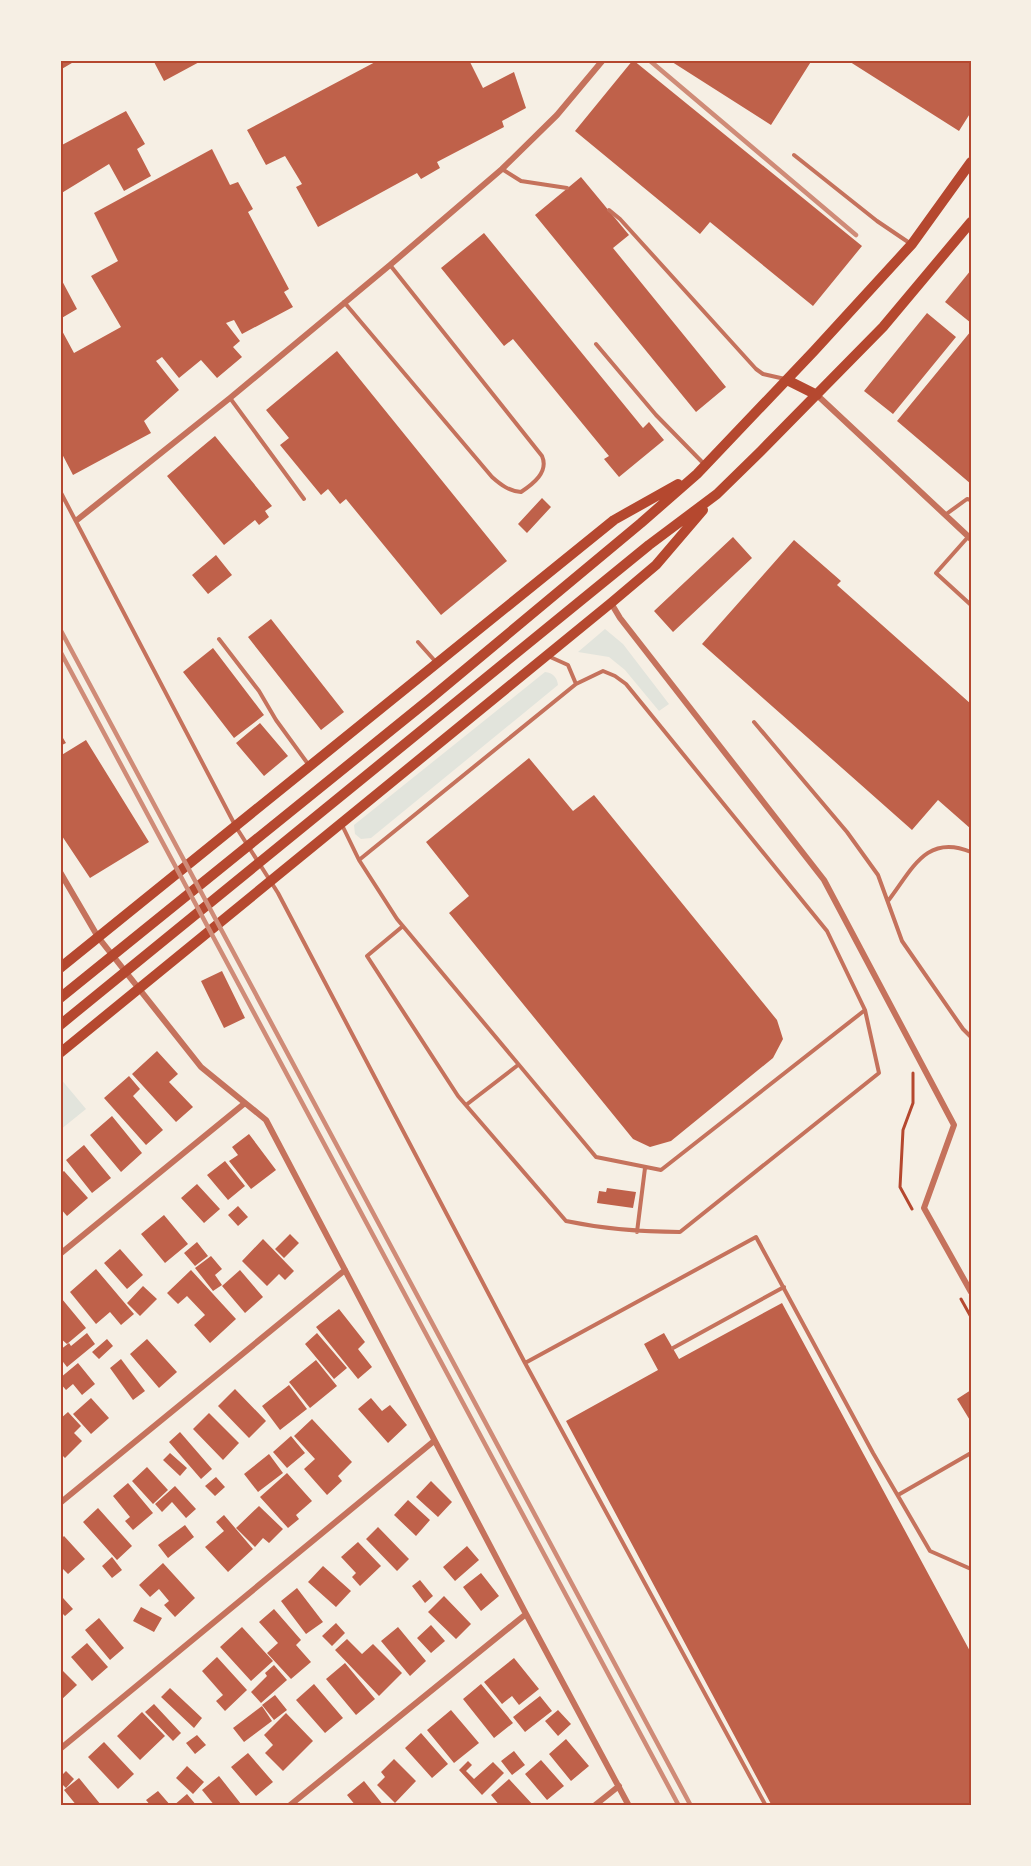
<svg xmlns="http://www.w3.org/2000/svg" width="1031" height="1866" font-family="Manrope,sans-serif">
	<style>
		.green { fill: #e2e4dc }
		.building { fill: #bf614a }
		.lines { fill: none; stroke-linecap: round; stroke-linejoin: round }
		.path { stroke: #b5482f; stroke-width: 3 }
		.service { stroke: #c5725c; stroke-width: 4 }
		.minor { stroke: #c5725c; stroke-width: 6 }
		.primary { stroke: #b5482f; stroke-width: 10 }
		.rail { stroke: #cf8b77; stroke-width: 4.5 }
		.neatline { fill: none; stroke: #b5482f; stroke-width: 2 }
	</style>
	<rect width="100%" height="100%" fill="#f6efe4"/>
	<!-- green -->
	<path class="green" d="M605,629L623,644L669,704L659,711L625,670L609,657L578,652Z
		M545,672C553,673 557,677 558,685L371,838L361,839L355,834L354,825Z
		M60,1078L86,1109L60,1130Z"/>
	<!-- building -->
	<path class="building" d="M60,60H77L60,70Z
		M153,60H203L164,81Z
		M379,60H469L483,88L514,72L526,108L502,121L504,127L437,162L440,168L421,179L417,173L318,227L296,187L302,184L285,156L266,165L247,130Z
		M633,60L862,246L813,306L710,222L700,234L575,131Z
		M669,60H812L771,125Z
		M847,60H971V112L959,131Z
		M126,111L145,144L137,149L151,176L124,191L109,164L60,194V146Z
		M212,149L230,185L238,182L253,209L248,212L289,289L284,292L293,307L242,334L234,320L226,323L240,341L233,347L242,357L217,378L201,360L179,378L162,357L156,361L179,390L144,421L151,433L73,475L60,450V327L74,353L121,327L91,276L118,261L94,213Z
		M581,177L629,235L613,248L726,387L696,412L535,215Z
		M484,233L643,428L649,422L664,440L619,477L604,459L609,456L513,339L504,346L441,268Z
		M971,270V323L945,302Z
		M60,277L77,309L60,319Z
		M927,313L956,337L893,414L864,391Z
		M971,331V484L897,421Z
		M337,351L507,561L441,615L346,499L340,504L328,489L321,495L280,445L289,438L266,410Z
		M215,436L272,506L265,511L269,517L259,525L255,520L224,545L167,476Z
		M542,498L551,507L527,533L518,524Z
		M733,537L752,558L673,632L654,611Z
		M794,540L841,581L837,585L971,704V829L938,800L912,830L702,644Z
		M216,555L232,575L208,594L192,575Z
		M271,619L344,712L321,730L248,637Z
		M213,648L264,715L234,738L183,672Z
		M260,723L288,756L264,776L236,743Z
		M60,733L66,743L60,746Z
		M86,740L149,842L90,878L60,833V756Z
		M529,758L573,811L594,795L777,1020L783,1039L773,1058L671,1141L650,1147L633,1139L449,913L469,896L426,842Z
		M222,971L245,1018L224,1028L201,981Z
		M157,1051L178,1074L169,1082L193,1107L176,1122L132,1074Z
		M129,1076L140,1089L133,1096L163,1130L146,1145L104,1098Z
		M112,1116L142,1153L121,1172L90,1135Z
		M249,1134L276,1170L251,1189L229,1161L238,1155L232,1147Z
		M84,1145L111,1178L92,1193L66,1160Z
		M225,1161L245,1186L228,1200L207,1175Z
		M64,1171L88,1198L67,1216L60,1208V1174Z
		M197,1184L220,1209L204,1223L181,1198Z
		M607,1188L636,1192L633,1208L597,1203L599,1191L606,1192Z
		M238,1206L248,1217L238,1226L228,1215Z
		M164,1215L188,1244L165,1263L141,1234Z
		M290,1234L299,1243L284,1258L275,1249Z
		M263,1239L294,1271L285,1280L279,1274L267,1286L242,1261Z
		M197,1242L208,1256L195,1266L184,1253Z
		M120,1249L143,1275L127,1289L104,1263Z
		M211,1256L222,1269L215,1275L222,1285L213,1291L195,1268Z
		M96,1269L134,1314L121,1325L110,1312L96,1324L70,1292Z
		M191,1270L236,1319L210,1343L194,1325L205,1315L187,1296L178,1304L167,1293Z
		M240,1270L263,1297L245,1313L222,1286Z
		M143,1286L157,1299L140,1316L127,1303Z
		M62,1299L86,1328L67,1344L60,1338V1300Z
		M782,1303L971,1653V1806H772L566,1421L658,1370L644,1344L664,1333L679,1359Z
		M339,1309L365,1342L358,1349L372,1367L358,1379L316,1327Z
		M87,1333L95,1344L67,1367L60,1358V1350L69,1343L71,1346Z
		M317,1333L347,1368L334,1379L305,1344Z
		M107,1339L113,1346L99,1359L92,1352Z
		M147,1339L177,1372L159,1388L130,1354Z
		M121,1359L145,1391L133,1400L110,1368Z
		M316,1360L337,1386L310,1408L289,1382Z
		M78,1363L95,1384L82,1395L73,1384L66,1390L60,1383V1378Z
		M289,1385L307,1409L280,1430L262,1406Z
		M235,1389L266,1421L249,1438L218,1406Z
		M971,1390V1422L957,1399Z
		M91,1398L109,1418L91,1434L73,1414Z
		M371,1398L382,1411L390,1405L407,1425L388,1443L358,1409Z
		M68,1412L81,1426L74,1433L82,1441L65,1458L60,1453V1419Z
		M209,1413L239,1443L223,1460L193,1429Z
		M312,1419L352,1462L338,1476L342,1481L327,1495L304,1469L315,1459L294,1436Z
		M180,1432L212,1469L201,1479L169,1442Z
		M291,1436L305,1453L287,1468L273,1452Z
		M170,1453L187,1468L180,1476L163,1460Z
		M269,1454L283,1473L258,1492L244,1474Z
		M147,1467L168,1490L153,1504L132,1481Z
		M287,1473L312,1501L296,1515L299,1519L288,1528L260,1497Z
		M216,1477L225,1487L215,1496L205,1486Z
		M431,1481L452,1502L438,1517L416,1497Z
		M128,1483L153,1513L133,1530L125,1521L130,1517L113,1496Z
		M175,1486L196,1509L186,1518L172,1502L162,1512L155,1504Z
		M408,1500L430,1520L416,1536L394,1515Z
		M259,1506L283,1529L269,1543L263,1538L255,1547L236,1528Z
		M98,1508L132,1546L117,1560L83,1522Z
		M224,1515L253,1549L228,1572L205,1547L224,1531L216,1522Z
		M185,1525L194,1537L168,1558L158,1545Z
		M378,1527L409,1559L397,1571L366,1539Z
		M64,1536L85,1559L68,1574L60,1566V1540Z
		M358,1542L381,1566L360,1586L352,1577L356,1573L341,1557Z
		M467,1546L479,1560L455,1581L443,1567Z
		M112,1557L122,1570L112,1578L102,1566Z
		M163,1563L195,1598L175,1617L164,1605L169,1601L159,1589L150,1597L139,1585Z
		M323,1566L351,1591L336,1607L308,1582Z
		M481,1573L499,1596L481,1611L463,1587Z
		M420,1580L433,1596L425,1603L412,1586Z
		M297,1588L323,1622L306,1634L281,1601Z
		M444,1596L471,1624L456,1639L428,1612Z
		M63,1598L73,1609L65,1616L60,1611V1601Z
		M141,1607L162,1618L154,1632L133,1621Z
		M274,1609L301,1640L296,1645L311,1662L291,1679L267,1653L278,1643L259,1622Z
		M99,1618L124,1648L110,1660L85,1630Z
		M336,1623L345,1633L332,1646L322,1636Z
		M431,1625L445,1641L431,1653L417,1638Z
		M242,1627L273,1661L251,1681L220,1647Z
		M398,1627L426,1661L410,1676L381,1641Z
		M347,1639L362,1654L373,1644L402,1673L379,1696L335,1650Z
		M87,1643L108,1667L92,1681L71,1657Z
		M217,1657L247,1690L225,1711L216,1701L223,1695L202,1671Z
		M514,1658L539,1689L519,1705L512,1696L502,1704L484,1682Z
		M345,1663L375,1699L356,1715L326,1679Z
		M274,1665L287,1680L261,1703L251,1692L267,1676L265,1673Z
		M60,1668L77,1685L60,1701Z
		M314,1684L343,1718L325,1733L296,1700Z
		M481,1684L513,1723L494,1738L463,1699Z
		M170,1688L202,1718L194,1728L161,1697Z
		M275,1695L287,1710L274,1720L262,1705Z
		M540,1696L552,1711L525,1732L513,1717Z
		M154,1704L181,1733L173,1741L145,1712Z
		M262,1706L272,1721L244,1742L233,1728Z
		M451,1710L479,1743L454,1763L427,1730Z
		M558,1710L571,1724L558,1736L545,1721Z
		M142,1712L165,1736L140,1760L117,1736Z
		M286,1713L313,1741L283,1771L265,1753L273,1745L264,1735Z
		M421,1733L448,1764L432,1778L405,1748Z
		M197,1735L206,1745L195,1754L186,1743Z
		M566,1739L589,1766L571,1781L549,1754Z
		M104,1742L134,1774L118,1789L88,1757Z
		M514,1751L525,1765L512,1775L501,1761Z
		M248,1753L273,1782L256,1796L231,1767Z
		M394,1759L416,1781L395,1803L377,1785L385,1777L381,1772Z
		M541,1760L564,1786L547,1800L525,1774Z
		M468,1761L472,1765L466,1771L474,1779L493,1762L504,1773L482,1795L459,1770Z
		M187,1766L204,1782L193,1794L176,1778Z
		M66,1771L74,1779L66,1788L60,1782V1777Z
		M219,1776L241,1804L239,1806H215L202,1790Z
		M79,1778L101,1805L100,1806H77L64,1790Z
		M509,1779L534,1806H500L491,1795Z
		M364,1781L384,1806H356L347,1795Z
		M158,1791L171,1806H151L146,1800Z
		M187,1794L197,1806H173Z"/>
	<g class="lines">
		<!-- path -->
		<path class="path" d="M912,1209L900,1187L903,1130L913,1103V1073
			M961,1299L971,1317"/>
		<!-- service -->
		<path class="service" d="M794,155L877,221L911,244
			M502,169L521,181L567,188
			M609,210L620,219L756,369L763,374L785,379
			M344,302L492,477C501,485 509,491 521,492C533,484 549,472 542,456L390,265
			M596,344L656,415L705,465
			M230,398L304,499
			M60,491L236,827L278,893L525,1363L756,1237L873,1453L930,1551L971,1569
			M945,515L967,499L971,500
			M968,537L936,573L971,605
			M219,639L259,691L276,720L308,764
			M418,642L435,661
			M754,722L847,832L878,875L902,941L963,1029L971,1037
			M342,825L359,860L576,684L568,665L548,656
			M359,860L397,919L596,1157L661,1170L865,1010L827,931L626,684L615,676L603,671L576,684
			M888,901C912,870 926,833 971,852
			M403,926L367,956L458,1096L566,1221C604,1229 641,1232 680,1232L879,1073L865,1010
			M466,1105L518,1065
			M637,1232L645,1168
			M673,1348L784,1287
			M525,1363L766,1806
			M898,1495L971,1453"/>
		<!-- minor -->
		<path class="minor" d="M817,395L971,539
			M77,520L230,398L390,265L502,169L557,115L603,60
			M611,603L620,618L824,880L954,1125L924,1208L971,1292
			M60,872L98,937L201,1067L266,1120L526,1614L629,1806
			M60,1254L245,1103
			M60,1503L345,1270
			M60,1749L434,1441
			M289,1806L526,1614
			M594,1806L619,1786"/>
		<!-- primary -->
		<path class="primary" d="M787,380L817,395
			M60,968L614,520L678,484
			M60,998L431,698L641,523L697,474L814,351L912,244L971,162
			M60,1025L649,545L717,494L761,451L883,327L971,222
			M60,1053L611,603L656,565L703,510"/>
		<!-- rail -->
		<path class="rail" d="M649,60L856,235
			M60,629L691,1806
			M60,651L679,1806"/>
	</g>
	<!-- border -->
	<rect width="1031" height="1866" fill="none" stroke="#f6efe4" stroke-width="123"/>
	<rect x="62" y="62" width="908" height="1742" class="neatline"/>
</svg>
